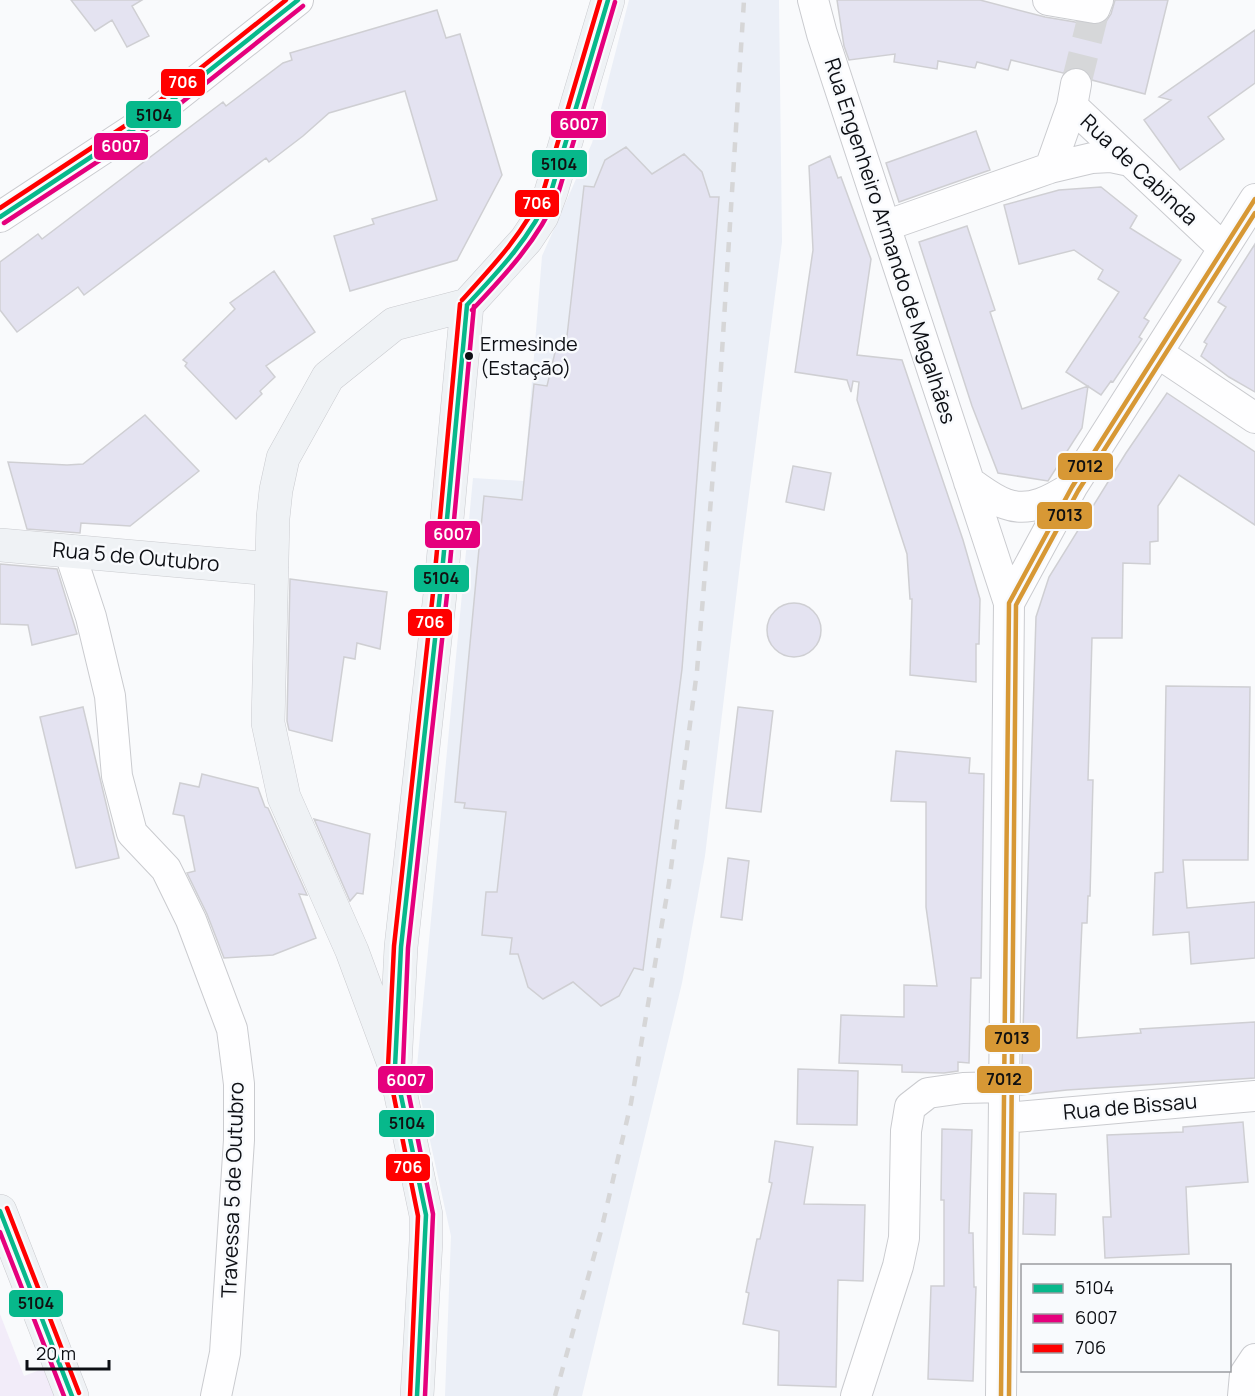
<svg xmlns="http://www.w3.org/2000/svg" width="1255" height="1396" font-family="Manrope,sans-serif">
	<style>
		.built { fill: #ebeff7 }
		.green { fill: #f2ecf9 }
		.building { fill: #e4e3f1; stroke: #cfcfd3; stroke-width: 1.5 }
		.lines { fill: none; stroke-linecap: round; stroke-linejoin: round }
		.minor-tunnel { stroke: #d6d7d9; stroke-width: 30; stroke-dasharray: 30 15; stroke-linecap: butt }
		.minor-casing { stroke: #cacbcf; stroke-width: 32 }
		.secondary-casing { stroke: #cacbcf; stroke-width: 34 }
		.minor { stroke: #fefeff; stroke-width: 30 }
		.secondary { stroke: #eff2f5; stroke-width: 33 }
		.rail { stroke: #d6d6d7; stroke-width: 4.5; stroke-dasharray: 10 10; stroke-linecap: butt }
		.bus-1-casing { stroke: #f8fafd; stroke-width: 9 }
		.bus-2-casing { stroke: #f8fafd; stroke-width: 9 }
		.bus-3-casing { stroke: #f8fafd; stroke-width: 9 }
		.bus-4-casing { stroke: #f8fafd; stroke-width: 9 }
		.bus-5-casing { stroke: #f8fafd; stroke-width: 9 }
		.bus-1 { stroke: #07b88b; stroke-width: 4.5 }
		.bus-2 { stroke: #e5007d; stroke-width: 4.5 }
		.bus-3 { stroke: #f00; stroke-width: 4.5 }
		.bus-4 { stroke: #d79835; stroke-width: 4.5 }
		.bus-5 { stroke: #d79835; stroke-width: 4.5 }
		.bus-dot { fill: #0d0f14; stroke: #f8fafd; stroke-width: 2 }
		.labels { text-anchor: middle; stroke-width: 5; stroke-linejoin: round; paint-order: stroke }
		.bus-label { font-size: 20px; fill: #0d0f14; stroke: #f8fafd; text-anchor: start }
		.street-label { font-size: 21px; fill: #0d0f14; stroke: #f8fafd }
		.line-badge { stroke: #f8fafd; stroke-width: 2 }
		.badge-label { font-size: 16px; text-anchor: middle; font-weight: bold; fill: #fff }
		.pale-badge-label { font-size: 16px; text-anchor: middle; font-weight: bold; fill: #111 }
	</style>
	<rect width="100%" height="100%" fill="#f9fafc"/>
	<!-- built -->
	<path class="built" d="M629,0H779L782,242L742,548L705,856L682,983L582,1396H445L451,1236L416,1077L473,478L524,481L542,256L592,143Z"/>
	<!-- green -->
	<path class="green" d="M0,1314L24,1376L45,1368L56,1396H0Z"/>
	<!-- building -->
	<path class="building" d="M71,0H142L132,6L149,36L127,47L112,20L95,31Z
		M837,0H980L1045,17L1093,25L1100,24L1107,20L1111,14L1115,0H1168L1145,94L1092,80L1088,71L1078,67L1070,68L1063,73L1011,60L1008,70L977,62L975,68L938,61L937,69L894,62L895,54L849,60L844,46Z
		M437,10L446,38L460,34L502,175L457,260L350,291L334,236L374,224L372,219L437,200L405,91L329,113L303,136L269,162L266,158L84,295L78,287L17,332L0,310V262L38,234L42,239L223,102L226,106L283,63L292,60L290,53Z
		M1255,30V83L1208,117L1224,139L1180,170L1144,120L1171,100L1159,97Z
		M976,131L990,170L899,202L886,163Z
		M626,147L652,174L684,154L702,172L710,197H719L682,669L643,970L634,968L619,996L601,1006L573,982L543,999L528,987L518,954H510L512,938L482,935L486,892H497L506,812L464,808L465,803L455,802L484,496L522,500L534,384L547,386L557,344L566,345L584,186L594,187L605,160Z
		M830,156L838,178L841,177L871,259L857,355L902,360L963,540L980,599L979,644H976V682L910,675L912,599H910L907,554L857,400L859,382L853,381L851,392L847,380L795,372L813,250L809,166Z
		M1101,187L1137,216L1130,228L1181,260L1144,318L1149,321L1139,337L1142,339L1113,382L1111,381L1101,395L1066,372L1119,292L1098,279L1103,270L1074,250L1019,264L1004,205L1059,190Z
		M967,226L995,310L990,312L1022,409L1088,386L1082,428L1048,481L998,473L972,406L919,242Z
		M1255,244V392L1229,377L1201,356L1207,344L1204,342L1226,307L1218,302Z
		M274,271L315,332L266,366L275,377L260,391L262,394L236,419L185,366L187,363L183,360L235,309L230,303Z
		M1167,393L1255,452V525L1179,475L1158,506V541L1150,542V564L1123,563L1122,638H1092L1088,780H1093L1090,896H1088L1087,923H1082L1077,1038L1141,1033L1140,1029L1255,1022V1078L1067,1090L1021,1095L1036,617L1049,577L1126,453Z
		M145,415L199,471L130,526L81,523L80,533L27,529L8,462L67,465L83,464Z
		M793,466L831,473L824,510L786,502Z
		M0,564L57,569L77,634L32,645L28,625L0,624Z
		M290,579L387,592L380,649L357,643L355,659L344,657L332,741L289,730L287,721Z
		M767 630a27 27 0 1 1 54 0a27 27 0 1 1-54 0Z
		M1166,686L1250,687L1248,860H1183L1187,908L1255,902V958L1191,964L1189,932L1153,935L1155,873L1163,872Z
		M83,707L119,858L76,868L40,717Z
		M738,707L773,711L761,812L726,808Z
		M896,751L970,758L969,773L984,774L981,978H971L969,1063L958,1062V1071L944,1073L902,1072V1065L839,1063L841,1015L904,1017V985L937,986L926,907V802L891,801Z
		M202,774L258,788L265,807L268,808L307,895L299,894L316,938L273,955L224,958L207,914L187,873L195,871L184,816L173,814L180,783L199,787Z
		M314,819L370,834L363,894L357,893L350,901Z
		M728,858L749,861L742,920L721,917Z
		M798,1069L858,1071L857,1125L797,1124Z
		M1243,1122L1248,1182L1186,1187L1189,1254L1105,1258L1103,1217H1111L1107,1135L1183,1132V1127Z
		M942,1129L972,1130L969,1233H973L974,1287H976L973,1381L928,1379L931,1286H944V1200H941Z
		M775,1141L813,1147L804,1204L865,1205L863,1281L838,1280L836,1387L778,1385L779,1331L743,1324L749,1293L746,1292L757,1239H760L772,1183L769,1182Z
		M1024,1193L1056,1194L1055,1235L1023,1234Z"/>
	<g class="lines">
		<!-- minor-tunnel -->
		<path class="minor-tunnel" d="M1076,84L1095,8"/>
		<!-- minor casing -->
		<g class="minor-casing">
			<path id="minor" d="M813,0L822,34L1009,603L1001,1396
				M1048,0L1095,8L1098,0
				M1072,106L1223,248
				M1050,168L1072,106L1076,84
				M0,217L147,120L298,0
				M885,226L1050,168L1092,158L1111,157L1130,161
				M1158,353L1255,418
				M969,482C980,489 993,500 1006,504C1030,513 1053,499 1072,487
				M69,550L91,617L110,696L117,776L132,833L166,869L191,920L232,1029L239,1084V1140L225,1353L216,1396
				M1009,603L1072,487L1255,199
				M1004,1118L1255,1096
				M856,1396L898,1266L904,1238L906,1131L910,1107L928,1093L963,1088L1005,1087
				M1243,1396L1245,1374L1255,1359"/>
		</g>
		<!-- secondary casing -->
		<g class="secondary-casing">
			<path id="secondary" d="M0,545L272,569
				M395,1067L352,951L284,797L268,723L273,518L276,490L283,458L328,377L394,324L467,305L526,240L542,216L551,192L608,0
				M0,1211L72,1396
				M417,1396L426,1241V1215L395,1067L401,947L440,594L467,305"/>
		</g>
		<!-- minor -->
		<use href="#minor" class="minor"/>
		<!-- secondary -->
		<use href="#secondary" class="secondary"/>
		<!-- rail -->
		<path class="rail" d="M555,1396L601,1231L631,1103L669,883L697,671L719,400L744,0"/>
		<!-- bus-1 casing -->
		<g class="bus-1-casing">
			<path id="bus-1" d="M0,217L147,120L298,0
				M467,305C500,270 531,237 551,192L608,0
				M0,1211L72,1396
				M417,1396L426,1215L395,1067L401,947L440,594L467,305"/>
		</g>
		<!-- bus-2 casing -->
		<g class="bus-2-casing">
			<path id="bus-2" d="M4,223L152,126L303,6
				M472,310C506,274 538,240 558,194L615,2
				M0,1232L64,1396
				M425,1396L433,1214L403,1066L408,948L447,595L474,306"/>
		</g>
		<!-- bus-3 casing -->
		<g class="bus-3-casing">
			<path id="bus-3" d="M0,208L143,114L286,0
				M462,300C494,265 524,233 544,189L600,0
				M7,1208L79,1393
				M410,1396L418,1216L388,1067L394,946L433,593L460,304"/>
		</g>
		<!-- bus-4 casing -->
		<g class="bus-4-casing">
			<path id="bus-4" d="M1001,1396L1009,603L1072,487L1255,199"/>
		</g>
		<!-- bus-5 casing -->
		<g class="bus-5-casing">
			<path id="bus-5" d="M1009,1396L1016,605L1078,491L1255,213"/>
		</g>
		<!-- bus-1 -->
		<use href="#bus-1" class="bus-1"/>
		<!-- bus-2 -->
		<use href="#bus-2" class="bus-2"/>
		<!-- bus-3 -->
		<use href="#bus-3" class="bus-3"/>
		<!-- bus-4 -->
		<use href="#bus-4" class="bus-4"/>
		<!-- bus-5 -->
		<use href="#bus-5" class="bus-5"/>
	</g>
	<!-- markers -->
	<circle class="bus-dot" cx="469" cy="356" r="5"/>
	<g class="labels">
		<!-- bus labels -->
		<g class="bus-label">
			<text x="480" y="351">Ermesinde<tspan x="480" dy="24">(Estação)</tspan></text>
		</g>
		<!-- street labels -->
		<g class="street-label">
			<text transform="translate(1139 170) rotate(43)" y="7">Rua de Cabinda</text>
			<text transform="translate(890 241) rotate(72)" y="7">Rua Engenheiro Armando de Magalhães</text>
			<text transform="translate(136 557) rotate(5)" y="7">Rua 5 de Outubro</text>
			<text transform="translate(1130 1107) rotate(-5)" y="7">Rua de Bissau</text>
			<text transform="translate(233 1190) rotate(-88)" y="7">Travessa 5 de Outubro</text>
		</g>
	</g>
	<g class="line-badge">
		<rect x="160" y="68" width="46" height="29" rx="6" fill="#f00"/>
		<rect x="125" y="100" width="57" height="29" rx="6" fill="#07b88b"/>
		<rect x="550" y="110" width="57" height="29" rx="6" fill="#e5007d"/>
		<rect x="93" y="132" width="56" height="29" rx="6" fill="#e5007d"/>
		<rect x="531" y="149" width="57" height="29" rx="6" fill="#07b88b"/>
		<rect x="514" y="189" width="46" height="29" rx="6" fill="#f00"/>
		<rect x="1057" y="452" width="57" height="29" rx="6" fill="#d79835"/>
		<rect x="1036" y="501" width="57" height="29" rx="6" fill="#d79835"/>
		<rect x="424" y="520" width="57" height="29" rx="6" fill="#e5007d"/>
		<rect x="413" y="564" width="57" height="29" rx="6" fill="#07b88b"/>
		<rect x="407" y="608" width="46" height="29" rx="6" fill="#f00"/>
		<rect x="984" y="1024" width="57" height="29" rx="6" fill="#d79835"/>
		<rect x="976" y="1065" width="57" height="29" rx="6" fill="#d79835"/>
		<rect x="377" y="1065" width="57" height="29" rx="6" fill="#e5007d"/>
		<rect x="378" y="1109" width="57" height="29" rx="6" fill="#07b88b"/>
		<rect x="385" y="1153" width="46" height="29" rx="6" fill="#f00"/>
		<rect x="8" y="1289" width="56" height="29" rx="6" fill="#07b88b"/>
	</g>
	<g class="badge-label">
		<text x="183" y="88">706</text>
		<text x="579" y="130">6007</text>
		<text x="121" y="152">6007</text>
		<text x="537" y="209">706</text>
		<text x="453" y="540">6007</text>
		<text x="430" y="628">706</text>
		<text x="406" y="1086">6007</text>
		<text x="408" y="1173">706</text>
	</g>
	<g class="pale-badge-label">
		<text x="154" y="121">5104</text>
		<text x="559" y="170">5104</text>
		<text x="1085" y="472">7012</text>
		<text x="1065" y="521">7013</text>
		<text x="441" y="584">5104</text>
		<text x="1012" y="1044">7013</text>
		<text x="1004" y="1085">7012</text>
		<text x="407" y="1129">5104</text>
		<text x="36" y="1309">5104</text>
	</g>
	<!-- legend -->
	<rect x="1021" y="1264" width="210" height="108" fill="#f8fafd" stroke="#9a9ca0" stroke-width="1.5"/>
	<rect x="1033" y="1284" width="30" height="9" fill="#07b88b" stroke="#9a9ca0" stroke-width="1.5"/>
	<text x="1075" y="1294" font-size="18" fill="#0d0f14">5104</text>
	<rect x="1033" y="1314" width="30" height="9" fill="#e5007d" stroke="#9a9ca0" stroke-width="1.5"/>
	<text x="1075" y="1324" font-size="18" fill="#0d0f14">6007</text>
	<rect x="1033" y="1344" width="30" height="9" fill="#ff0000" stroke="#9a9ca0" stroke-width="1.5"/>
	<text x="1075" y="1354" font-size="18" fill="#0d0f14">706</text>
	<!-- scale -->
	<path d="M27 1360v9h82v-9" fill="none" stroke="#0d0f14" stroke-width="3"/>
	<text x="36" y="1360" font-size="18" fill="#0d0f14" stroke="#f8fafd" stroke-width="4.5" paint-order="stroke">20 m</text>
</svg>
